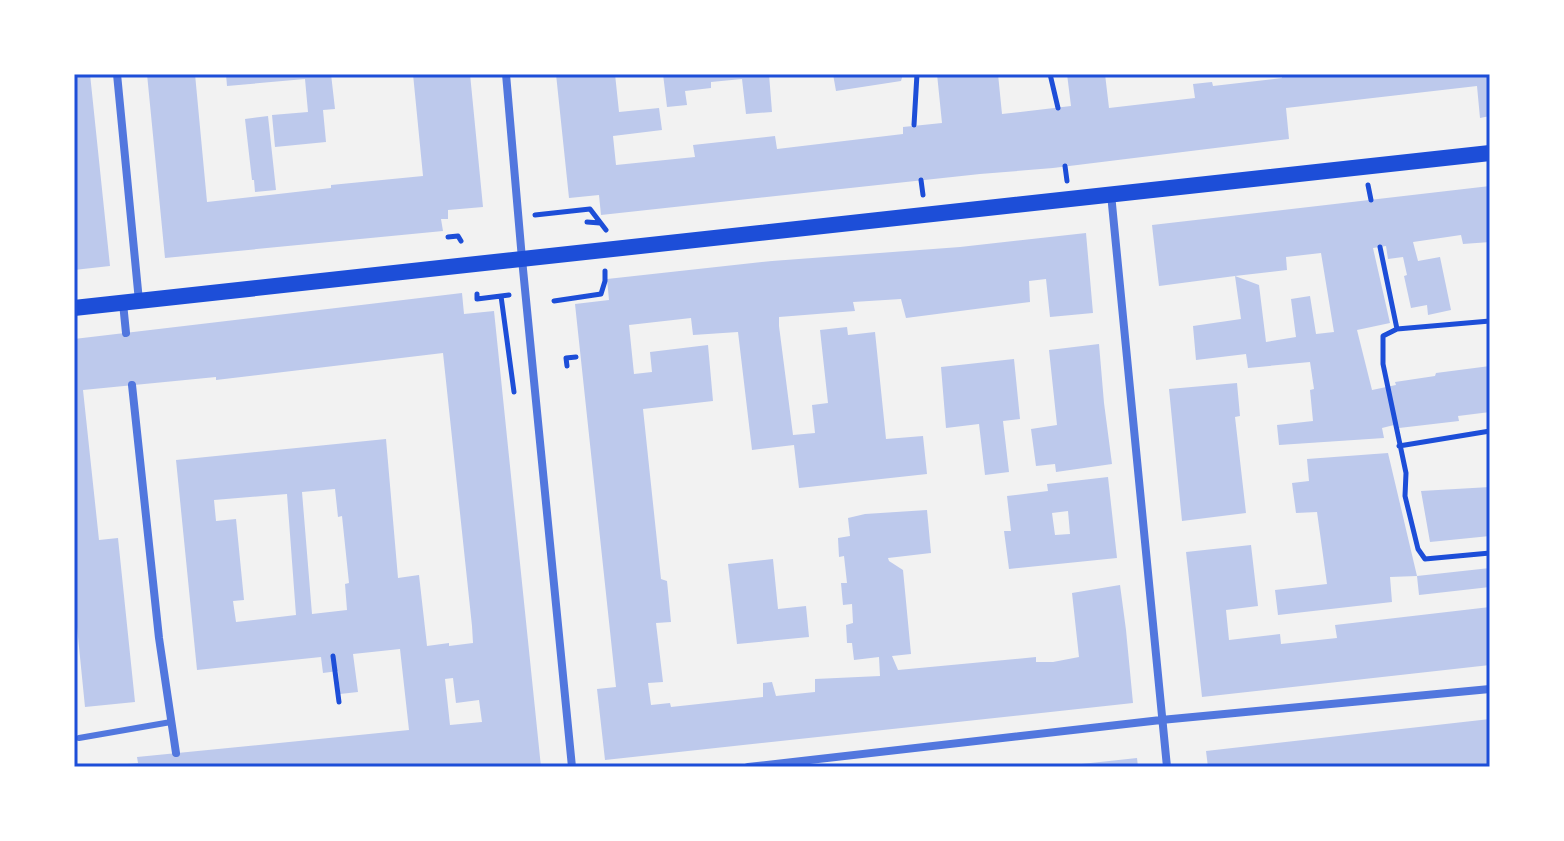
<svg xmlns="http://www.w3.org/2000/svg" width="1564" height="841" font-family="'Noto Serif',serif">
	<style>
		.building { fill: #bdc9ec; fill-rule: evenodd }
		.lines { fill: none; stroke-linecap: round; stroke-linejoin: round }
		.path { stroke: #1d4ed8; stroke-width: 5 }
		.service { stroke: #5277de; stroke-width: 6 }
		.minor { stroke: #5277de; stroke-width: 8 }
		.secondary { stroke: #1d4ed8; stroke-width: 16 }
		.neatline { fill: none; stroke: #1d4ed8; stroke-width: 3 }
	</style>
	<rect width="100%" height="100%" fill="#f2f2f2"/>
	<!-- building -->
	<path class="building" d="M74,74H90L110,266L74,270Z
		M147,74H195L207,202L331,188V185L423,176L413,74H470L483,207L448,210V219H441L443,231L165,258Z
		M226,74H331L335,109L323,110L326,142L275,147L272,115L308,112L305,79L227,86Z
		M556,74H615L619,112L659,108L662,130L613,136L616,165L695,157L693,145L775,136L777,149L903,134V127L942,123L937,74H998L1002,114L1071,106L1067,74H1105L1109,108L1195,98L1193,84L1212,82L1213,86L1282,78V74H1490V116L1480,118L1477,86L1286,108L1289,139L1053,168L980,174L601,215L599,195L569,198Z
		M663,74H769L772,112L746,114L742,79L711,82V88L685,91L687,105L667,107Z
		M833,74H903L901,81L836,91Z
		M268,116L276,190L255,192L254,180H252L245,119Z
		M1490,186V242L1463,244L1461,235L1413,242L1418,261L1440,257L1451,310L1428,315L1427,305L1411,308L1404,276L1407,275L1403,257L1388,259L1386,246L1373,248L1390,323L1357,330L1372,390L1396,385L1395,382L1435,376L1436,373L1490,366V412L1458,416L1459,421L1399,428L1398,424L1382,428L1384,438L1279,445L1277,425L1313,421L1310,390L1314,389L1310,362L1248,368L1246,354L1196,360L1193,326L1241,319L1235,276L1259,285L1266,342L1296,337L1291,299L1310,296L1316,334L1334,332L1321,253L1286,257L1287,270L1235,276L1159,286L1152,225Z
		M1086,233L1093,313L1050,317L1046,279L1029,281L1030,302L906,318L901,299L853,302L855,311L779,317V326L793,435L815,433L812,405L828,403L820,330L847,327L848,335L875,332L886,439L923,436L927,474L799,488L794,445L752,450L738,332L693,335L691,318L629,325L634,374L652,372L650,352L708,345L713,401L643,409L661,579L667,581L671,622L656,623L663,682L648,683L651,705L670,703L671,707L763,697V683L772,682L776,696L815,692V679L880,676L879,657L854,660L852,643H847L846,625L853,623L852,604L843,605L841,583H847L844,556L839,557L838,538L850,536L848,518L865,514L927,510L931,553L888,558L889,561L903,570L911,654L892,656L898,670L1036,657V662H1053L1079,657L1072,593L1120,585L1126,630L1133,703L605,760L597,689L616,687L575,304L609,300L607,279L772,261L960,247Z
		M462,293L464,314L494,311L541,767H116V765L138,763L137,757L409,730L400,649L353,654L358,692L340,694L338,671L323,673L321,657L197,670L176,460L386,439L398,578L419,575L427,646L449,643V646L473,643L472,626L443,353L216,380V377L83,390L99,540L118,538L135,702L85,707L74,597V339ZM335,489L338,517L342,516L349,583L345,584L347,610L312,614L302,492ZM287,494L296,615L236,622L233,601L244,600L236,519L216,521L214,500ZM453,678L456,703L479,700L482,722L450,725L445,679Z
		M1099,344L1104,403L1112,464L1056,472L1055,464L1036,466L1031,429L1057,425L1049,350Z
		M1014,359L1020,419L1003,421L1009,472L985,475L979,424L946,428L941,367Z
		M1237,383L1240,416L1235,417L1246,513L1182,521L1169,389Z
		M1388,453L1417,576L1390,577L1392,602L1278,615L1275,590L1327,584L1317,512L1296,513L1292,483L1309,481L1307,459Z
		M1108,477L1117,558L1009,569L1004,531H1011L1007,496L1048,491L1047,484ZM1068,511L1070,534L1055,535L1052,513Z
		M1490,487V536L1430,542L1421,491Z
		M1251,545L1258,606L1226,610L1229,640L1280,634L1281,644L1337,638L1335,625L1490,607V665L1202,697L1186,552Z
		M773,559L778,609L806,606L809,637L737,644L728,564Z
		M1490,568V587L1419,595L1417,576Z
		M1490,719V767H1208L1206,751Z
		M1137,758L1138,767H1072V765Z"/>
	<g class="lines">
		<!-- path -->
		<path class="path" d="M1050,74L1058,108
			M914,125L917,74
			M1065,166L1067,181
			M921,180L923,195
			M1368,185L1371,200
			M535,215L590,209L606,230
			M587,222L600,223
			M448,237L458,236L461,241
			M1380,247L1397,329L1383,336V364L1406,473L1405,496L1418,549L1425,559L1490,553
			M477,294V299L501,296
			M509,295L501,296L514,392
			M554,301L601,294L605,281V271
			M1397,329L1490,321
			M567,366L566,358L576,357
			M1399,446L1490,431
			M333,656L339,702"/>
		<!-- service -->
		<path class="service" d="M79,738L171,722"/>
		<!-- minor -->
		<path class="minor" d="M117,74L139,301
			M506,74L522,259L572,767
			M1111,194L1167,767
			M123,303L126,333
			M132,385L159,638L176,753
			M748,767L1161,720L1490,689"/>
		<!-- secondary -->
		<path class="secondary" d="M74,308L1490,153"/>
	</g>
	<!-- border -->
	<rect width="1564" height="841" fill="none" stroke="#ffffff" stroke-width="152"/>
	<rect x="76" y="76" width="1412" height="689" class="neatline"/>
</svg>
